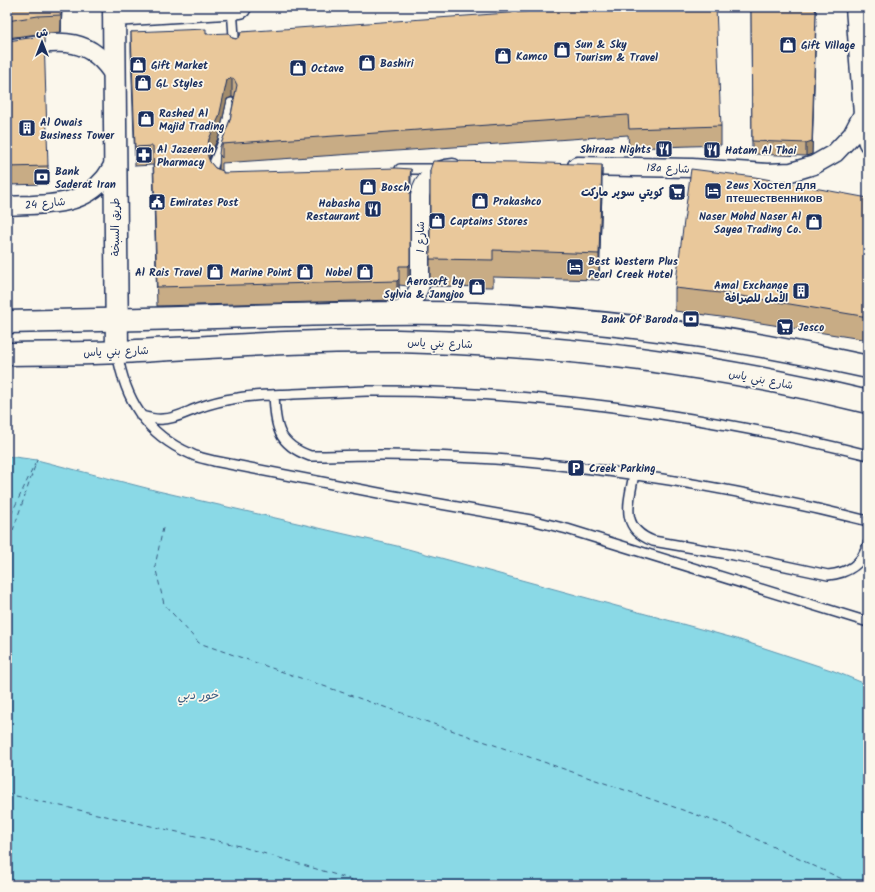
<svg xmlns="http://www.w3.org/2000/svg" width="875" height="892" font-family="Kalam,'Playpen Sans Arabic',sans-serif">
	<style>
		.water { fill: #8ad9e6; stroke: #5e95b0 }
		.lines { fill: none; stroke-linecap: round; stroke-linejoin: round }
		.ferry { stroke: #375a80; stroke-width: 1; stroke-dasharray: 5 4; stroke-linecap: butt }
		.service-casing { stroke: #1b2f5e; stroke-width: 12 }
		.minor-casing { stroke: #1b2f5e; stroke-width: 21 }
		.tertiary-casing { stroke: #1b2f5e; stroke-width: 25 }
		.secondary-casing { stroke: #1b2f5e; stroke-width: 25 }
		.service { stroke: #fbf7ec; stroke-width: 9 }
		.minor { stroke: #fbf7ec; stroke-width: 18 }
		.tertiary { stroke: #fbf7ec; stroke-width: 22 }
		.secondary { stroke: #fbf7ec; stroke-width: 22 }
		.wall { fill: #c8ac85; stroke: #1b2f5e; fill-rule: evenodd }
		.shaded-wall { fill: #a38c6c; stroke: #1b2f5e }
		.building { fill: #e9c89b; stroke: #1b2f5e }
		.labels { text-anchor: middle; stroke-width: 3.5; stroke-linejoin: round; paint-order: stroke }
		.poi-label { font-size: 11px; font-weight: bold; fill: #1b2f5e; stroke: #fbf7ec; text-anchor: start }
		.street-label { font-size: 11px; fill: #1b2f5e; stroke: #fbf7ec }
		.water-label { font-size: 12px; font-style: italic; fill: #375a80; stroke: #fbf7ec }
	</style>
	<rect width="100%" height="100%" fill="#fbf7ec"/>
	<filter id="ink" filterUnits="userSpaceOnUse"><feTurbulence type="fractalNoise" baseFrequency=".025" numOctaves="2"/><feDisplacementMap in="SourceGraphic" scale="8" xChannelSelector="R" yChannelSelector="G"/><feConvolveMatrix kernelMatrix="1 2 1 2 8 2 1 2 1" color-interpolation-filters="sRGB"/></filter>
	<g filter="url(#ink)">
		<!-- water -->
		<path class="water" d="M7,456L37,460L158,491L397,546L737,639L834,671L868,685V885H7Z"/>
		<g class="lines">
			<!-- ferry -->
			<path class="ferry" d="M7,523L35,464
				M163,528L155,566L164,604L199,643L726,825L855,885
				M7,548L37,460
				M7,794L236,845L370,885"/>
			<!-- service casing -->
			<g class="service-casing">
				<path id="service" d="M232,8L235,51
					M400,169H437
					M215,178L213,172V166L223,142L231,103
					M117,352C125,399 145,434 191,454C198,458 207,459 214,461L389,495L531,520L567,529L868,622
					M274,395C276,427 277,444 310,456C334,456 357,455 380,455C418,455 457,457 495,459C621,469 745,490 868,521
					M141,416C149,418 156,420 163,419C175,419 187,412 198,408C211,403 224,400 238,398C256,395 274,395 293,394C317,393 342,392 367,391C452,390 536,397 621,408C704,420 786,434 868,455
					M634,474C629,502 619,528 653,541L734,555L828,575C848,573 862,565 868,544"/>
			</g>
			<!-- minor casing -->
			<g class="minor-casing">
				<path id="minor" d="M855,7L863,114L866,137L868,143
					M7,49C52,43 87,30 115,77
					M577,166L692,168L767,173L791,172L814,165L835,153L852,135L863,114
					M7,206C42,204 81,208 105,178C109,173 112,167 115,162
					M398,312C410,305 415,298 420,285V196C423,179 436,169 453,168"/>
			</g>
			<!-- tertiary casing -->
			<g class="tertiary-casing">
				<path id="tertiary" d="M114,7L117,352
					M114,15L240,7"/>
			</g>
			<!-- secondary casing -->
			<g class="secondary-casing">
				<path id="secondary" d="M7,322C100,320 192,318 285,315C349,314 413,311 476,314C608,320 739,338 868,367
					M7,354C45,353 83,354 120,352C213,347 305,340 398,341C556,344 715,364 868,402"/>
			</g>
			<!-- service -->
			<use href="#service" class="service"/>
			<!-- minor -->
			<use href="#minor" class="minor"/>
			<!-- tertiary -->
			<use href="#tertiary" class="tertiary"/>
			<!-- secondary -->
			<use href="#secondary" class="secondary"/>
		</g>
		<!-- wall -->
		<path class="wall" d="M7,7H62L61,32L38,34L7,38Z
			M751,7L816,25L812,154L806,156L752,154Z
			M131,32L206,34L232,38L721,126V145L629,148L628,135L222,163V171L223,173L411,188L410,196V283L408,286L399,285V299L397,300L157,306L153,165L135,166L131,51ZM232,97L234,98L230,120L220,147L219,169L215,168L210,162L209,160L219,136L227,99Z
			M7,41L48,166V184L7,185Z
			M430,170L602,191L599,280L493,277V287L430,286Z
			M868,198V340L729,318L675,311V288Z"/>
		<!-- shaded-wall -->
		<path class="shaded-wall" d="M61,7H62L61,32Z
			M816,11L812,154L806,156V143Z
			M232,78V97L227,99L219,136L209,158L207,168V149L209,139L227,80Z
			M602,165V191L599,280V254Z
			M411,169V188L410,196V177Z
			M410,264V283L408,286V266Z
			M399,279V299L397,300V281Z"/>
		<!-- building -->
		<path class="building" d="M7,7H61V15L38,16L7,21Z
			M592,7H716L721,126L629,129L628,115L222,144V158L219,154L220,147L230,120L237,85L234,79L232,78L227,80L219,117L209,139L207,149L208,157L210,162L215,168L223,171V173L396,168L411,169L410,177V264L408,266H399V279L397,281L157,287L153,146L135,147L131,32L206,29V34L229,33L232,38L236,39L240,36L241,32Z
			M751,7H812L816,11L812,141L806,143L752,141Z
			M44,36L48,166L7,167V41Z
			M433,161L520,162L602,165L599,254L493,250V260L430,259V170Z
			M691,169L755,177L868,198V317L729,294L675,288Z"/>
	</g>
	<!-- icons -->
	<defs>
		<g id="shop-square" transform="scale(0.9)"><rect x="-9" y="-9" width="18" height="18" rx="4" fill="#1b2f5e" stroke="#fbf7ec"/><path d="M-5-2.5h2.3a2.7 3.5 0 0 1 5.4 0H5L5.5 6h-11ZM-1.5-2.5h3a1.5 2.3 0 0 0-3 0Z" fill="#fff"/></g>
		<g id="building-square" transform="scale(0.9)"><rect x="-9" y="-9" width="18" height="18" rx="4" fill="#1b2f5e" stroke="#fbf7ec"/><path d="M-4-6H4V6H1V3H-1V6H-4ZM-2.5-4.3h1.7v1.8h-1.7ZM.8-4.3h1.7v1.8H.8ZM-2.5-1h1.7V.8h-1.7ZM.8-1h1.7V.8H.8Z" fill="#fff"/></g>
		<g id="restaurant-square" transform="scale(0.9)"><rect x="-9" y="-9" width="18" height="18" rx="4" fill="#1b2f5e" stroke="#fbf7ec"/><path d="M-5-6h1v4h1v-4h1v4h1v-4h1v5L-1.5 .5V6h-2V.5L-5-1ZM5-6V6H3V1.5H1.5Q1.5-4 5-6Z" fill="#fff"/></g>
		<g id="pharmacy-square" transform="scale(0.9)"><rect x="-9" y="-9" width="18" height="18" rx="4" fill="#1b2f5e" stroke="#fbf7ec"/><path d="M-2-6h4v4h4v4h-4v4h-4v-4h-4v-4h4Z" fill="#fff"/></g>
		<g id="bank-square" transform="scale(0.9)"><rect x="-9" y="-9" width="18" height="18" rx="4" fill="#1b2f5e" stroke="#fbf7ec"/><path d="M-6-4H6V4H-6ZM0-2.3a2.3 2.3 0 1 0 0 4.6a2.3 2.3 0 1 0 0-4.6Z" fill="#fff"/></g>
		<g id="hotel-square" transform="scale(0.9)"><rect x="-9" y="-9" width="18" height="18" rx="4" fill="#1b2f5e" stroke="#fbf7ec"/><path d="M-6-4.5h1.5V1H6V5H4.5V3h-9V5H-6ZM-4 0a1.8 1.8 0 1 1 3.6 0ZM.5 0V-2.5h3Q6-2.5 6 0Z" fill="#fff"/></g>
		<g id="supermarket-square" transform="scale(0.9)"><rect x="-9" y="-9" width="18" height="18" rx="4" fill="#1b2f5e" stroke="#fbf7ec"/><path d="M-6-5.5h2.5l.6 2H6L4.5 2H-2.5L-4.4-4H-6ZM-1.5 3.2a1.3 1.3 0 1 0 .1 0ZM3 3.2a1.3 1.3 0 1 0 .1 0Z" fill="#fff"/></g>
		<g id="civic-square" transform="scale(0.9)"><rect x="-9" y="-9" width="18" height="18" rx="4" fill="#1b2f5e" stroke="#fbf7ec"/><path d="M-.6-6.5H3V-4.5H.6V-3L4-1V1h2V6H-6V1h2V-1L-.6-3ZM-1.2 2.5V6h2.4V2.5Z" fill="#fff"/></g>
		<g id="parking-square" transform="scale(0.9)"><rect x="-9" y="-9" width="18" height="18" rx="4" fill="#1b2f5e" stroke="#fbf7ec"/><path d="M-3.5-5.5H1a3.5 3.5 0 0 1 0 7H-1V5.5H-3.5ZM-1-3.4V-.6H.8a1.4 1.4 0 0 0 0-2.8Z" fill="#fff"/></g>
	</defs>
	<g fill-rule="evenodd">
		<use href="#shop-square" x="788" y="45"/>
		<use href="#shop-square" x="562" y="50"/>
		<use href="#shop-square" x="503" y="56"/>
		<use href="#shop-square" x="367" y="63"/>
		<use href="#shop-square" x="138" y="65"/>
		<use href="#shop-square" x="298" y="68"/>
		<use href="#shop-square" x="143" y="83"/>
		<use href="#shop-square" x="146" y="119"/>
		<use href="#building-square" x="27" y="128"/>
		<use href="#restaurant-square" x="664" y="149"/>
		<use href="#restaurant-square" x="712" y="150"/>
		<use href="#pharmacy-square" x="144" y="155"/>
		<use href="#bank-square" x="42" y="177"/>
		<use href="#shop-square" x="368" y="187"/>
		<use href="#hotel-square" x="713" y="191"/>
		<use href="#supermarket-square" x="677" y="192"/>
		<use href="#shop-square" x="480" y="201"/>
		<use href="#civic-square" x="157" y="202"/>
		<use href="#restaurant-square" x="373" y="209"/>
		<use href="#shop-square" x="437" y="221"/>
		<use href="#shop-square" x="814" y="222"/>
		<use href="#hotel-square" x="575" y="267"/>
		<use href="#shop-square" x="215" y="272"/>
		<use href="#shop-square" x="305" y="272"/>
		<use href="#shop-square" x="365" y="272"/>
		<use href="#shop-square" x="477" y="287"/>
		<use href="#building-square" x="801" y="291"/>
		<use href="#bank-square" x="691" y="319"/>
		<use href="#supermarket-square" x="785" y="327"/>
		<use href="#parking-square" x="576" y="468"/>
	</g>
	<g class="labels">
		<!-- poi labels -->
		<g class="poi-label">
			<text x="575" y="48">Sun &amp; Sky<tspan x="575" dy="13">Tourism &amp; Travel</tspan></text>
			<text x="801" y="49">Gift Village</text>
			<text x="516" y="60">Kamco</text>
			<text x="380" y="67">Bashiri</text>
			<text x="151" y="69">Gift Market</text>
			<text x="311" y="72">Octave</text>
			<text x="156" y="87">GL Styles</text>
			<text x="159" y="117">Rashed Al<tspan x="159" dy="13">Majid Trading</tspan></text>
			<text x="40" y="126">Al Owais<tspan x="40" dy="13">Business Tower</tspan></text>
			<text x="157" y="153">Al Jazeerah<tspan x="157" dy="13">Pharmacy</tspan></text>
			<text x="651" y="153" text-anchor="end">Shiraaz Nights</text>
			<text x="725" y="154">Hatam Al Thai</text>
			<text x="55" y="175">Bank<tspan x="55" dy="13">Saderat Iran</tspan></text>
			<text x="726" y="189">Zeus Хостел для<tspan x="726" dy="13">птешественников</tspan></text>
			<text x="381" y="191">Bosch</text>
			<text x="664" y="196" text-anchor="end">كويتي سوپر ماركت</text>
			<text x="493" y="205">Prakashco</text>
			<text x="170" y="206">Emirates Post</text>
			<text x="360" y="207" text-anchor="end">Habasha<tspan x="360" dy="13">Restaurant</tspan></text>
			<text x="801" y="220" text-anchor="end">Naser Mohd Naser Al<tspan x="801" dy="13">Sayea Trading Co.</tspan></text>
			<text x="450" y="225">Captains Stores</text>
			<text x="588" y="265">Best Western Plus<tspan x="588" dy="13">Pearl Creek Hotel</tspan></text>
			<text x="202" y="276" text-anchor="end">Al Rais Travel</text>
			<text x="292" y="276" text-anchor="end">Marine Point</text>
			<text x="352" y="276" text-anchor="end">Nobel</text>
			<text x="464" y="285" text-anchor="end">Aerosoft by<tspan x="464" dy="13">Sylvia &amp; Jangjoo</tspan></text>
			<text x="788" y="289" text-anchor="end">Amal Exchange<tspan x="788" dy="13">الأمل للصرافة</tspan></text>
			<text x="678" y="323" text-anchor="end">Bank Of Baroda</text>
			<text x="798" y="331">Jesco</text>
			<text x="589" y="472">Creek Parking</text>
		</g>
		<!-- street labels -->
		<g class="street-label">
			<text transform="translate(668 168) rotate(2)" y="4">18a شارع</text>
			<text transform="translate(45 203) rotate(-6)" y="4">شارع 24</text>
			<text transform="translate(115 227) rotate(-90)" y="4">طريق السبخة</text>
			<text transform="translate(420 237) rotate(-90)" y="4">شارع 1</text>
			<text transform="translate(440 343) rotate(2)" y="4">شارع بني ياس</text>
			<text transform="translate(116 351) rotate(-2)" y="4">شارع بني ياس</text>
			<text transform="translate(761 379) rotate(11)" y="4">شارع بني ياس</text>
		</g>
		<!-- water labels -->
		<g class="water-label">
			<text x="198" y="699">خور دبي</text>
		</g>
	</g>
	<!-- margin -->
	<rect width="875" height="892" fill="none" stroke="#fbf7ec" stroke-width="24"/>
	<rect x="12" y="12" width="851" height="868" fill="none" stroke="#1b2f5e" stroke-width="1.5" filter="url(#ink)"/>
	<!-- north arrow -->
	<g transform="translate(42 42)" stroke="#fbf7ec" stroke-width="3" paint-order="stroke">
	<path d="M0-3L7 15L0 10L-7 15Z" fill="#1b2f5e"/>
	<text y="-6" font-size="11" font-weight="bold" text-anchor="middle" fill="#1b2f5e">ش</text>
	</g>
</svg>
